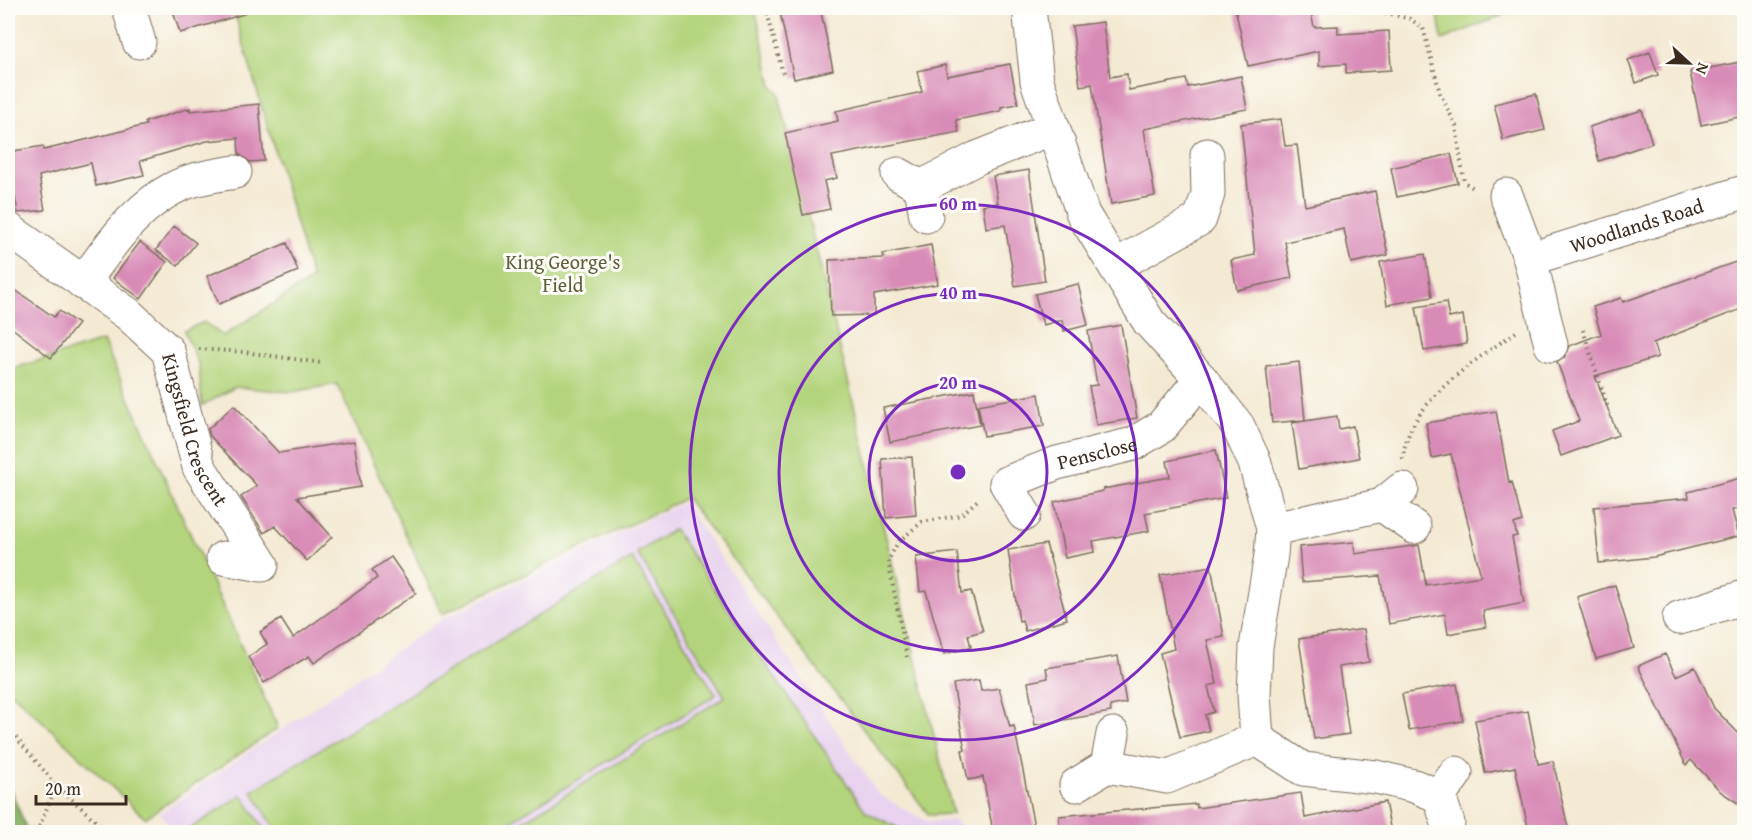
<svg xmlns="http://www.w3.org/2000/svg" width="1752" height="840" font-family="'Gentium Book Plus',serif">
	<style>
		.built { fill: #e8d2ef }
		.green { fill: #b3d47c; stroke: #777f4d; stroke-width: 1.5 }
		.forest { fill: #8eb66c; stroke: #647045; stroke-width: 1.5 }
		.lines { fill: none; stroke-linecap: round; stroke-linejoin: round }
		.stream { stroke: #4db5cc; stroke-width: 9 }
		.building { fill: #d98bb7 }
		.minor-casing { stroke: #7c6d5e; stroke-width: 35 }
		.path { stroke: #7c6d5e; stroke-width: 4; stroke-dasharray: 1.5 4.5; stroke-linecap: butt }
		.minor { stroke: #fff; stroke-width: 33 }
		.ring { fill: none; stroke: #7b2cbf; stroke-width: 3 }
		.labels { text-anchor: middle; stroke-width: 6; stroke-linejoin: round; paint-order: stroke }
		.street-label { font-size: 20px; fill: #3b2a1e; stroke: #fdfcf7 }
		.park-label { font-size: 20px; fill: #5f5d3a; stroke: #fdfcf7 }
		.centre { fill: #7b2cbf; stroke: #fdfcf7; stroke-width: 3 }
		.ring-label { font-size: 18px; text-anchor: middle; font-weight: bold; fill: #7b2cbf; stroke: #fdfcf7; stroke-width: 6; stroke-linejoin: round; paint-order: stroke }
	</style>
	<rect width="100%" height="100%" fill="#fdfcf7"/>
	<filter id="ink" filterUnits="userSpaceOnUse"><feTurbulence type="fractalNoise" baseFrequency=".0167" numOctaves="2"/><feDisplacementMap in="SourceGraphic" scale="12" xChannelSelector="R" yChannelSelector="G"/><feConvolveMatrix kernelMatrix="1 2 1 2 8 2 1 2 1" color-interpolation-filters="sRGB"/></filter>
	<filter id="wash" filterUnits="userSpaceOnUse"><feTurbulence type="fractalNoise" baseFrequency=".008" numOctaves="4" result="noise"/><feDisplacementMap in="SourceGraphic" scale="24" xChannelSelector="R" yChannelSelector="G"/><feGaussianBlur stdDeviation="1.35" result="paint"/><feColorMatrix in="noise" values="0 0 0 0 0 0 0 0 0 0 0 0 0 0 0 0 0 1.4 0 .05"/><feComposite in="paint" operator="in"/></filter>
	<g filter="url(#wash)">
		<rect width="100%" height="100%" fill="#f4ead4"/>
		<!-- built -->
		<path class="built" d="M684,502L879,795L928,822L954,820L967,832H175L160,813L444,618Z"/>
		<!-- green -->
		<path class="green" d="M233,8H755L772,86L778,92L953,814L929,815L686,498L442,614L337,384L292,392L235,387L202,406L199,365L184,331L204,322L223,336L312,279Z
			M1437,8H1520L1442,40Z
			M103,341L278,728L145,818L8,689V370Z
			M674,529L866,812L906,832H505L725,697L637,553Z
			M632,558L716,695L493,832H277L252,791Z
			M242,795L266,832H191L188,830Z"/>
		<!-- forest -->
		<path class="forest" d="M8,783L27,830L28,832H8Z"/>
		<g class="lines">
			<!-- stream -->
			<path class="stream" d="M8,825L11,832"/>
		</g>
		<g id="blocks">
			<!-- building -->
			<path class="building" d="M172,8H243L244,14L180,33Z
				M779,8H814L816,13L821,12L833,70L794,79Z
				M1235,8H1310L1314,27L1338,26V34L1389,31L1391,70L1346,73V64L1319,66V51L1248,66Z
				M1103,22L1110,77L1127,74L1129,90L1186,79L1188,87L1241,76L1247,109L1144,129L1155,196L1111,204L1092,84L1080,86L1072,26Z
				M1650,52L1658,75L1636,83L1628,60Z
				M1740,62L1744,86V116L1701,125L1690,72Z
				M1010,64L1018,104L1001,107V111L956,120L959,132L832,156L837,178L824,181L830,209L803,215L785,133L838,121L836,111L922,92L917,71L945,65L947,76Z
				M1536,94L1545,130L1503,140L1494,104Z
				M259,104L264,161L250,162L239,154L238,138L207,141L140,161L144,175L96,186L91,163L39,176L45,210L18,213L12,179L8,180V152L43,146L44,150L146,125L145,122L190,108V111Z
				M1642,110L1652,143L1599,161L1589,127Z
				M1281,119L1285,146L1297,145L1305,206L1375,191L1388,255L1351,263L1344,229L1285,242L1292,278L1237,290L1231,260L1255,255L1241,124Z
				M1451,154L1458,183L1397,197L1391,168Z
				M1029,170L1045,281L1015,286L1005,225L986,228L983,205L998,203L993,176Z
				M174,226L196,243L178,266L156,250Z
				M140,242L167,262L141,299L113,278Z
				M287,243L298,271L219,304L207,276Z
				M931,245L938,284L874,295V315L831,316L829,260L884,258L883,254Z
				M1425,254L1432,297L1387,305L1380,262Z
				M1744,259V308L1653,343L1658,357L1595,376L1618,435L1561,456L1552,431L1579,421L1557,362L1564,358L1569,346L1601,334L1593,307L1621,298L1623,302Z
				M1078,284L1088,325L1064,331L1062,320L1043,325L1035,294Z
				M8,285L54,317L59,311L78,324L51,358L8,325Z
				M1446,302L1449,318L1463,315L1467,344L1424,351L1416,307Z
				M1121,325L1137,418L1096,425L1089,386L1097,385L1088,331Z
				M1299,362L1305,420L1272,423L1266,366Z
				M974,391L980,425L890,442L883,408Z
				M1039,394L1044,426L984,436L978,405Z
				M234,405L279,453L354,441L361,487L297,497L332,537L307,561L275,526L264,533L241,497L257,486L210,436L208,429Z
				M1496,411L1509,483L1512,482L1522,521L1514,524L1517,536L1512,537L1524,603L1483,611L1486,627L1448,634L1445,614L1389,624L1380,576L1302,582L1299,547L1354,542L1355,554L1419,545L1426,585L1481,576L1451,454L1432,458L1426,423Z
				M1337,416L1339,429L1353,426L1359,458L1299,469L1292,423Z
				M1216,450L1226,498L1145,513L1149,531L1093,541L1095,552L1065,558L1054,502L1103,491V489L1170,477L1167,461Z
				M912,457L916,515L886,518L882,459Z
				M1744,477V508L1732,510L1739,536L1654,557L1599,563L1594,507L1689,498L1688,492Z
				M1046,544L1067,619L1025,631L1022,620L1019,621L1008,550Z
				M957,552L962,593L971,591L983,631L968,635L971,647L944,654L926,591L920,592L916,557Z
				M391,557L416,593L314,663L309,656L264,683L248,657L267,644L260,632L281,619L293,638L377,578L372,570Z
				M1211,566L1224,637L1207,640L1217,684L1208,686L1214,712L1205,715L1209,731L1180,737L1160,653L1174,649L1160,575Z
				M1615,585L1634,648L1596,659L1577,597Z
				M1364,629L1369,662L1339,667L1349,734L1314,739L1299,639Z
				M1665,654L1676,676L1695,667L1714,708L1744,739V807L1721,792L1691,760L1686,765L1638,666Z
				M1118,656L1126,703L1110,706L1111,712L1035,725L1028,682L1048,678L1046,668Z
				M979,680L981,691L999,688L1010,727L1014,726L1034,826L993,832L983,777L968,780L962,750H965L953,684Z
				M1457,684L1463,721L1409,730L1402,694Z
				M1528,711L1538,764L1553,761L1569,832H1529L1515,767L1485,773L1475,720Z
				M1301,793L1305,818L1385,802L1391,832H1060L1059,816L1196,804L1197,808Z"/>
		</g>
	</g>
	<g filter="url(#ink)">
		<use href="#blocks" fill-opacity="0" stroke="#7c6d5e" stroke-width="1.5"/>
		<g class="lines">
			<!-- minor casing -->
			<g class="minor-casing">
				<g id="minor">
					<path d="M129,8L139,42"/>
					<path d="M1029,8L1037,81L1083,214L1149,322L1201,379L1238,426L1255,463L1273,529L1271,555L1256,647L1254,695L1257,739L1303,769L1376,777L1414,786L1439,796L1448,823"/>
					<path d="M898,174L921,187L977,158L1053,128"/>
					<path d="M921,187L926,216"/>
					<path id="s1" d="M1506,195L1530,259L1744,192"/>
					<path id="s2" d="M8,229L128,314L168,351L199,467L262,565L223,558"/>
					<path d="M1530,259L1551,345"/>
					<path d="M1115,266L1200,219L1208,194L1207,155"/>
					<path d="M83,283C110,245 139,201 185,183C200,177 219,175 235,172"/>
					<path d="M1382,505L1414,527"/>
					<path id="s3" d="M1024,514L1006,483L1057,463L1133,444L1161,427L1201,379"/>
					<path d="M1273,529L1382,505L1402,489"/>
					<path d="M1679,618L1744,597"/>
					<path d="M1113,734L1107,766L1167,777L1257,739"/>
					<path d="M1076,785L1107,766"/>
					<path d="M1439,796L1456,773"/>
				</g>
			</g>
			<!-- path -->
			<path class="path" d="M766,8L783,74
				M1368,8L1410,19L1423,28L1440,93L1456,126L1464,182L1475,189
				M1583,330L1608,408
				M199,349L244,352L322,363
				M1403,459C1406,404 1475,360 1516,332
				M907,657L888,561L898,542L922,522L961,515L979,499
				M8,728L57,786L108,832
				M37,832L56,786"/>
			<!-- minor -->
			<use href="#minor" class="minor"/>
		</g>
	</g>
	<!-- distance rings -->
	<g class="ring">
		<circle cx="958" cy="472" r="89"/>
		<circle cx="958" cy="472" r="179"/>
		<circle cx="958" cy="472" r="268"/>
	</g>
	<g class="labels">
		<!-- street labels -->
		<g class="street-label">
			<text dy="7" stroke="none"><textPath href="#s1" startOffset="180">Woodlands Road</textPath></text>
			<text dy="7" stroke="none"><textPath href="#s2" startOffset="285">Kingsfield Crescent</textPath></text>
			<text dy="7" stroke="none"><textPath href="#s3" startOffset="132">Pensclose</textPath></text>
		</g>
		<!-- park labels -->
		<g class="park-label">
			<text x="563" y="269">King George's<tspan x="563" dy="23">Field</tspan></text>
		</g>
	</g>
	<circle cx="958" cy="472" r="9" class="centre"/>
	<g class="ring-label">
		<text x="958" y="210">60 m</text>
		<text x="958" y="299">40 m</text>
		<text x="958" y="389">20 m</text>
	</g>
	<!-- margin -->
	<rect width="1752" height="840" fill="none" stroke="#fdfcf7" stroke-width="30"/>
	<!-- north arrow -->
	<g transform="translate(1689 63) rotate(112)" stroke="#fdfcf7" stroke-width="4.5" paint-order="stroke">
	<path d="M0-4.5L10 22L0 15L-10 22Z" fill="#3b2a1e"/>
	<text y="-9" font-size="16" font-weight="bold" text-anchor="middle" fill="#3b2a1e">N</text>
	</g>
	<!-- scale -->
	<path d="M36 795v9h90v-9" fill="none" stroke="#3b2a1e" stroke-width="3"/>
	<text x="45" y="795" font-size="18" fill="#3b2a1e" stroke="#fdfcf7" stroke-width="4.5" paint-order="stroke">20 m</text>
</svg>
